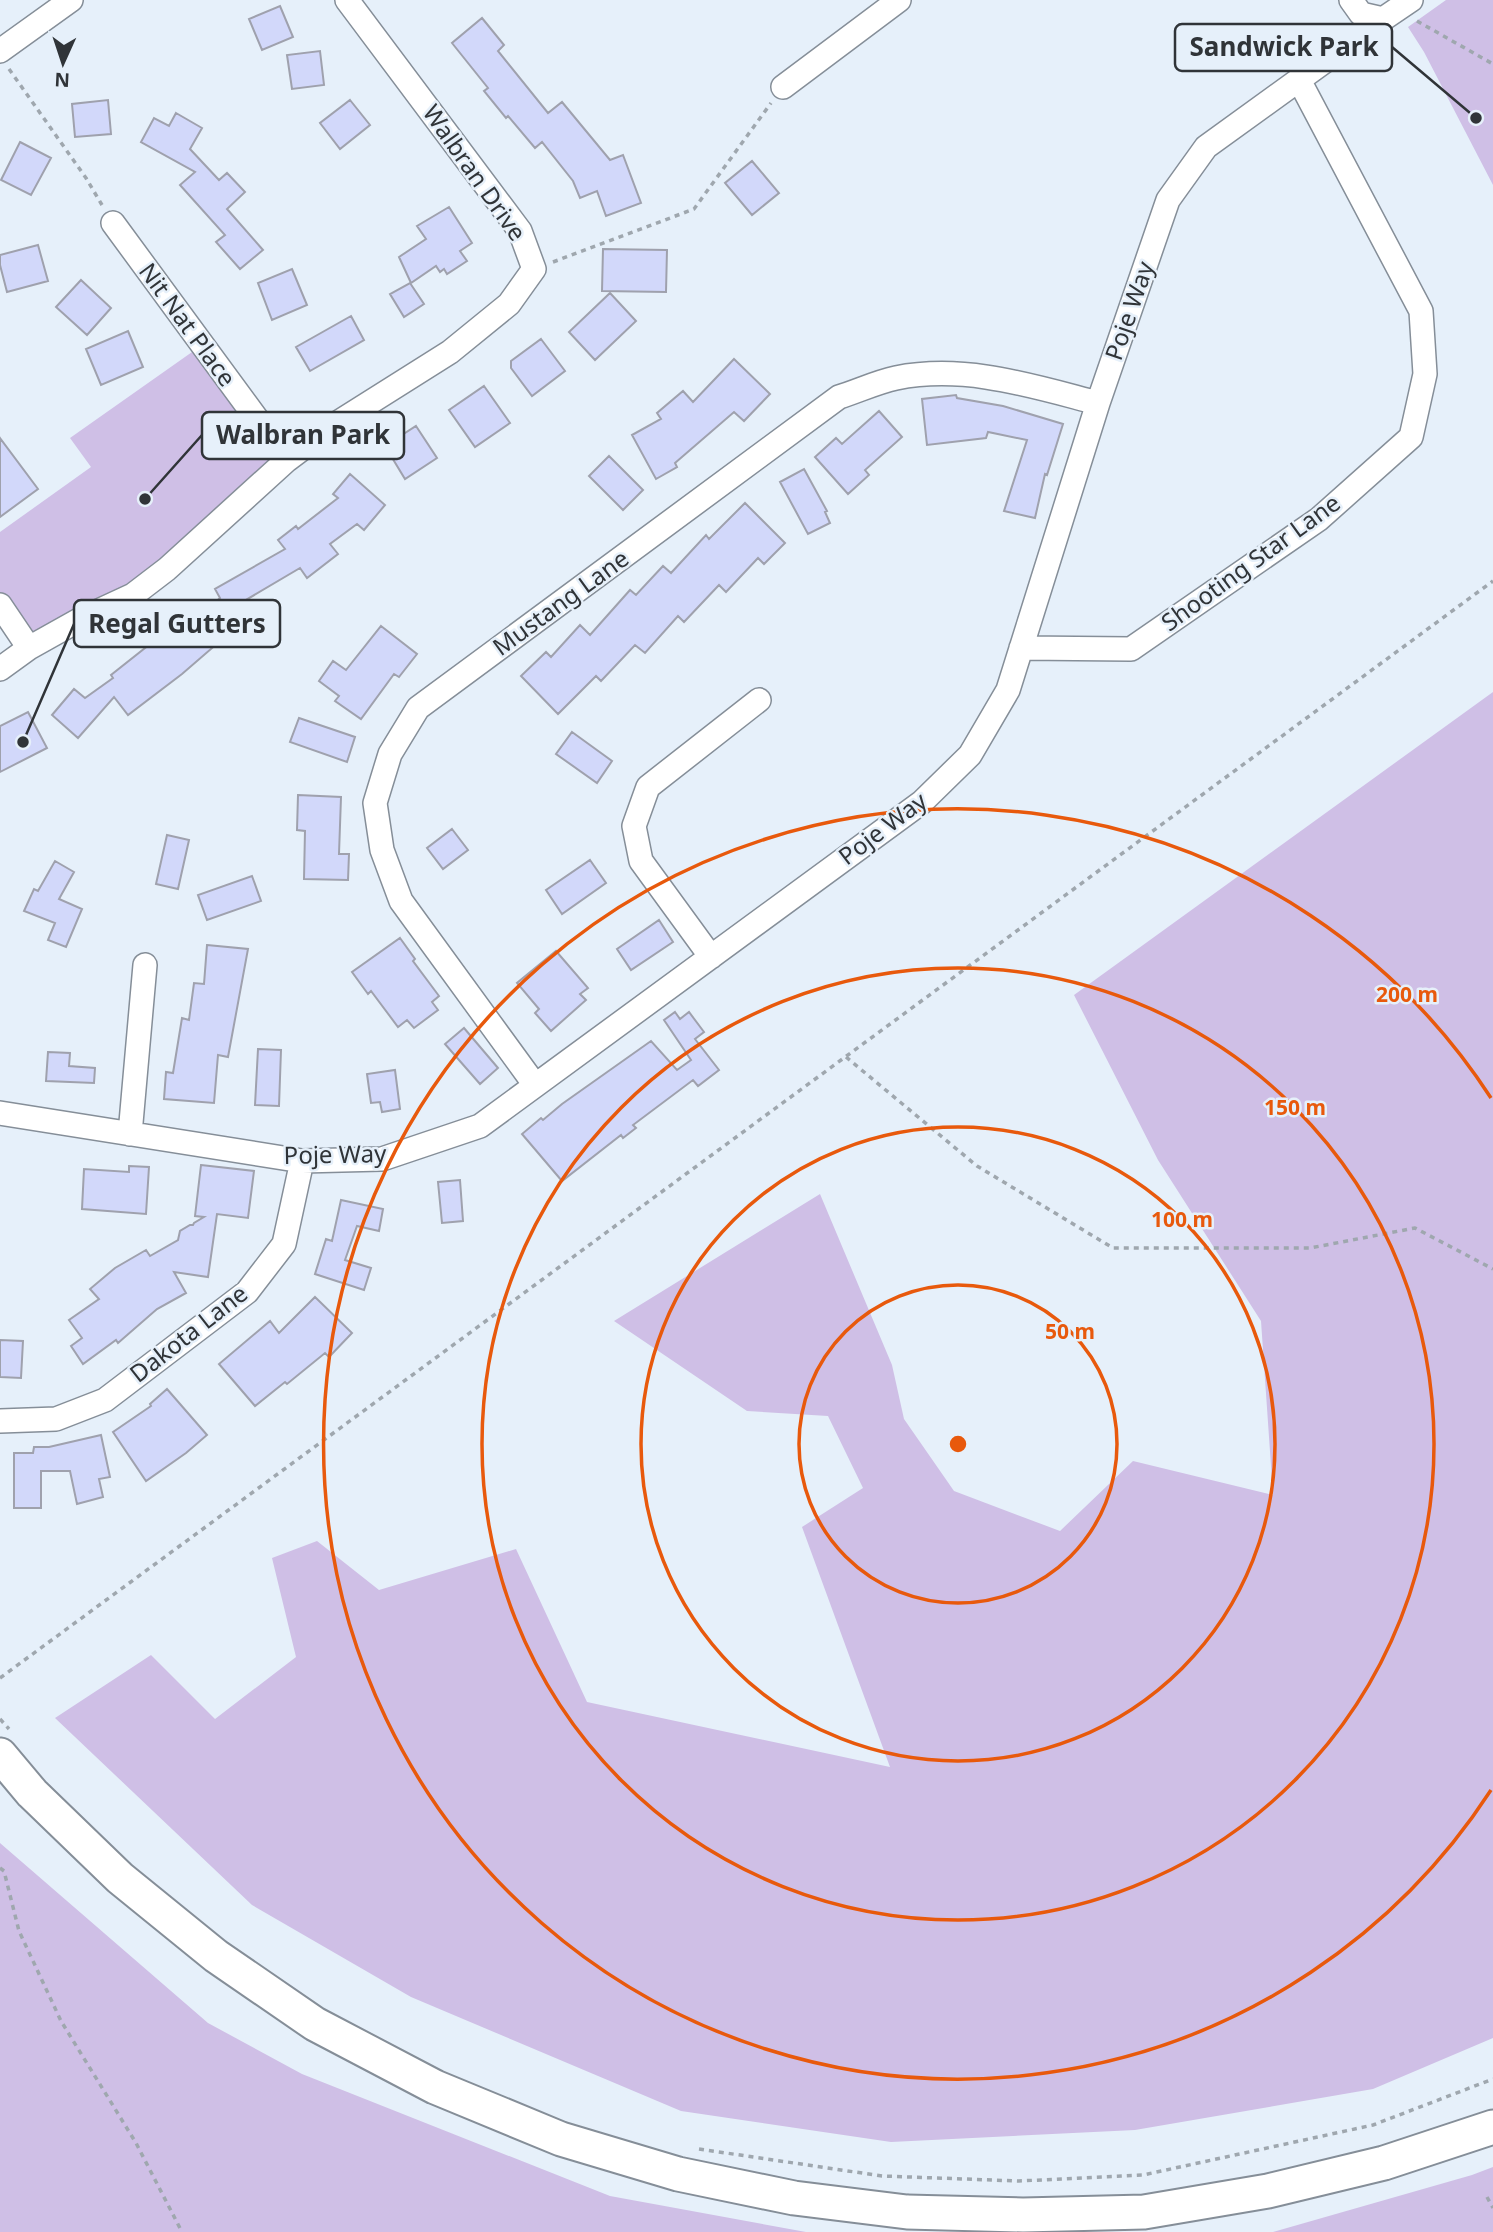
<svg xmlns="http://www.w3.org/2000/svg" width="1493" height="2232" font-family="'Noto Sans',sans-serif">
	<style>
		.green { fill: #cfbfe6 }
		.building { fill: #d2d8fa; stroke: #9fa1ad; stroke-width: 2 }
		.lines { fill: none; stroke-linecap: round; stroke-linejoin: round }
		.street-casing { stroke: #858e98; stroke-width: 26 }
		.secondary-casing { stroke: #858e98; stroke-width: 37 }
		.path { stroke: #9fa7ae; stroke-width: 3.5; stroke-dasharray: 5 5; stroke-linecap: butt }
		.street { stroke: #fff; stroke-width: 23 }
		.secondary { stroke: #fff; stroke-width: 33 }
		.ring { fill: none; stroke: #e8590c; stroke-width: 3.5 }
		.labels { text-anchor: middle; stroke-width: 5; stroke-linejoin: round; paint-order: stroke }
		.street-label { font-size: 24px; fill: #303438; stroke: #e6f0fa }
		.centre { fill: #e8590c; stroke: #e6f0fa; stroke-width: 3.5 }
		.ring-label { font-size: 21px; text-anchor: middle; font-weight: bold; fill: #e8590c; stroke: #e6f0fa; stroke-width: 5; stroke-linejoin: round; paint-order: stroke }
		.leader { fill: none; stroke: #303438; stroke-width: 2.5 }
		.callout-dot { fill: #303438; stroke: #e6f0fa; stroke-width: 2.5 }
		.callout { fill: #e6f0fa; stroke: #303438; stroke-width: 2.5 }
		.callout-label { font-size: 26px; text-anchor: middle; font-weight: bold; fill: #303438 }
	</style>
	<rect width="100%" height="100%" fill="#e6f0fa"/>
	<!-- green -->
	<path class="green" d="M1446,0H1493V185L1424,52L1408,27Z
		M202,345L287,460L167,569L29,648L0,605V532L91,467L70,438Z
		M1493,692V2038L1373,2089L1135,2130L891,2142L681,2111L411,1997L252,1905L55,1718L151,1655L215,1719L296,1657L272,1558L317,1541L379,1590L516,1549L587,1702L890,1767L802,1527L863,1488L828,1416L747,1411L614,1321L820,1194L892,1365L904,1419L954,1491L1060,1531L1133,1461L1273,1495L1261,1321L1158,1160L1074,995Z
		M0,1843L208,2023L302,2074L610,2196L806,2232H0Z
		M1493,2167V2232H1273L1472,2175Z"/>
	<!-- building -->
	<path class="building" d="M280,6L293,37L262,50L249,19Z
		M482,18L504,45L498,51L548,113L562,102L610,160L623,155L641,203L606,216L597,191L580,198L573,181L542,142L535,148L508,116L506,118L484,91L488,88L452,43Z
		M320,51L324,85L292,89L287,55Z
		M108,100L111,134L75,137L72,104Z
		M350,100L370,125L340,149L320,123Z
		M176,113L202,128L190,149L219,180L227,173L245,192L227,209L263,250L240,269L216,242L225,235L180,185L195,172L141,142L154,118L169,126Z
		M20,142L51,158L31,195L1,180Z
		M752,161L779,193L752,215L725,183Z
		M449,207L472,243L460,251L467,261L447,274L444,269L440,272L436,266L411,283L399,257L426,239L417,226Z
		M38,245L48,281L7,292L0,265V255Z
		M603,249L667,250L666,292L602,291Z
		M292,269L307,305L272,320L258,283Z
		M81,280L111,308L87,335L56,307Z
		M410,283L424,304L404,317L390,294Z
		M610,293L636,321L595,360L569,332Z
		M351,316L364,340L310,371L296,347Z
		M128,331L143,367L101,385L86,349Z
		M541,339L565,371L532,396L511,368V361Z
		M734,359L770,394L744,421L734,412L675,463L677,467L656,479L632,435L661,419L657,413L683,391L693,402Z
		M484,386L510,423L475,447L449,410Z
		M956,395L957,398L1003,406L1063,424L1047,475L1045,474L1035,518L1004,511L1027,440L988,432L986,438L927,445L922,399Z
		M879,411L902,437L865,470L869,475L848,494L815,457L836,438L842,444Z
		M416,426L437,458L405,479L385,446Z
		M0,438L38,489L0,517Z
		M609,456L643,490L623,510L589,476Z
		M804,469L827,511L825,512L830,523L808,534L780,482Z
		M350,474L385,505L364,530L357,524L330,544L338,554L307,578L300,568L212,620L226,636L182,674L128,715L114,697L78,738L52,715L74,689L85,698L113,678L111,675L183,618L189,625L220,598L215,589L285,549L278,540L296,526L298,529L338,498L333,494Z
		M745,503L785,543L764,564L758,558L726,592L719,585L684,622L678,616L645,653L635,645L601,681L596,676L558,714L521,676L546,652L551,657L580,625L590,635L630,590L636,595L663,566L671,573L706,535L709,539Z
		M381,626L417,654L399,677L394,674L361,719L335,701L339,696L319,681L333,661L346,670Z
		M28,712L47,748L0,772V726Z
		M299,718L355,737L347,762L290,742Z
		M572,732L612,761L597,783L556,754Z
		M298,795L341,797L339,854H349L348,880L304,879L305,831L297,830Z
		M452,829L468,850L443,869L427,848Z
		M167,835L189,840L178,889L156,884Z
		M590,860L606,883L562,914L546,890Z
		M55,861L74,872L59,899L82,909L66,947L48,940L55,923L24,911L34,889L38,891Z
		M252,876L261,901L207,920L198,895Z
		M659,920L673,942L631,970L617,949Z
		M400,938L415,959L413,961L439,996L432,1002L438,1010L414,1028L407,1020L398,1027L371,991L368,994L352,972Z
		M207,945L248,949L228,1057L218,1055L214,1103L164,1099L166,1072L173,1073L182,1018L189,1020L194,983L204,984Z
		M556,951L588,988L580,994L586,1000L551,1031L535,1013L539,1009L517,983Z
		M675,1012L680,1019L689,1012L704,1032L695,1039L719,1070L698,1086L693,1080L633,1125L636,1128L623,1138L621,1135L562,1181L522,1134L541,1118L543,1120L562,1104L651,1041L677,1070L691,1060L664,1020Z
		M464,1028L498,1068L480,1084L445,1044Z
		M258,1049L281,1050L279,1106L255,1105Z
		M48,1052L70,1053L69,1066L95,1068L94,1083L46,1081Z
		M395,1070L400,1109L382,1112L380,1102L371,1103L367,1074Z
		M201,1165L254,1171L248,1218L217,1214L208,1277L174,1272L186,1293L157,1309L118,1343L116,1340L83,1364L71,1346L82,1338L69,1320L99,1299L90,1289L115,1268L146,1250L150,1256L178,1240L180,1231L190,1225H193L194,1223L204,1217L195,1216Z
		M129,1166L149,1167L146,1214L82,1209L84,1169L129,1172Z
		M460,1180L463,1221L442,1223L438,1182Z
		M341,1200L383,1209L379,1231L357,1226L345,1260L371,1268L364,1290L315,1274L326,1239L332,1241Z
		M315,1297L352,1333L329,1357L325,1353L287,1384L285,1382L255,1406L219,1364L270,1321L279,1333Z
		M0,1340L23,1341L21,1378L0,1377Z
		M167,1389L207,1435L186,1453L146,1481L113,1432L151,1406L150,1404Z
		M101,1435L110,1477L99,1479L103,1497L77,1504L70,1471H41V1508H14V1453H33L34,1447H49Z"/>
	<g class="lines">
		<!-- street casing -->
		<g class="street-casing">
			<path id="street" d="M1351,0L1361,14L1383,19L1411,0
				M0,51L71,0
				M783,87L899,0
				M113,223L287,460
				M0,605L29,648L79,620L133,595L167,569L287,460L331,427L450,352L509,304L534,269L520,231L347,0
				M1021,648L1131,649L1319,519L1411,437L1425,374L1421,311L1299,80
				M0,669L29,648
				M711,957L641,861L634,826L648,787L759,700
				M535,1085L401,901L382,850L375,803L390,754L418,708L839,397C858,391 877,382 896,378C965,364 1032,386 1098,403
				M0,1113L302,1161L382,1159L480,1126L922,802L970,755L1008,690L1098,403L1168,200L1206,147L1383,19
				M130,1134L145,965
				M0,1421L56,1419L105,1400L247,1292L284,1244L302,1161"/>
		</g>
		<!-- secondary casing -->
		<g class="secondary-casing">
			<path id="secondary" d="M0,1755L32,1793L120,1878L216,1956L315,2024L435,2087L561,2139L678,2174L794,2198L907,2212L1023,2215L1144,2212L1268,2191L1384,2163L1493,2127"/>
		</g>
		<!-- path -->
		<path class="path" d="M1417,21L1493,64
			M9,69L86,178L102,205
			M553,262L694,209L771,103
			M846,1057L977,1166L1113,1248H1310L1415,1228L1493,1269
			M0,1678L1493,581
			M0,1719L9,1729
			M0,1868L4,1871L19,1931L61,2021L136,2143L182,2232
			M699,2149L882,2176L1019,2181L1143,2175L1373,2125L1493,2079
			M1487,2197L1493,2208"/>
		<!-- street -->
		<use href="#street" class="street"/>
		<!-- secondary -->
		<use href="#secondary" class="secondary"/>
	</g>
	<!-- distance rings -->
	<g class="ring">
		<circle cx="958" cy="1444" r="159"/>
		<circle cx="958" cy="1444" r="317"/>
		<circle cx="958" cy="1444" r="476"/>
		<path d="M1491 1790A635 635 0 1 1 1491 1098"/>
	</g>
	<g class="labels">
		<!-- street labels -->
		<g class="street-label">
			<text transform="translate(474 173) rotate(55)" y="8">Walbran Drive</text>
			<text transform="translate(1130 311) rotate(-71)" y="8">Poje Way</text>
			<text transform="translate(187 325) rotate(54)" y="8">Nit Nat Place</text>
			<text transform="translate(1251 563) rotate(-36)" y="8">Shooting Star Lane</text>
			<text transform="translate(561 603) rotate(-36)" y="8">Mustang Lane</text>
			<text transform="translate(883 829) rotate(-37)" y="8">Poje Way</text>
			<text transform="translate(335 1155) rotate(-1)" y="8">Poje Way</text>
			<text transform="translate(189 1334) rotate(-38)" y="8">Dakota Lane</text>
		</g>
	</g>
	<circle cx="958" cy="1444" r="10" class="centre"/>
	<g class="ring-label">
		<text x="1407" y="1002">200 m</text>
		<text x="1295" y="1115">150 m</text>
		<text x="1182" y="1227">100 m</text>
		<text x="1070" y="1339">50 m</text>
	</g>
	<!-- callouts -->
	<path class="leader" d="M1476 118L1392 47M145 499L202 435M23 742L74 624"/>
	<g class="callout-dot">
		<circle cx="1476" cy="118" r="7"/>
		<circle cx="145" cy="499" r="7"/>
		<circle cx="23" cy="742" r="7"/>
	</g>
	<g class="callout">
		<rect x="1175" y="24" width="217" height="47" rx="7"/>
		<rect x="202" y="412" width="202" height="47" rx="7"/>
		<rect x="74" y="600" width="206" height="47" rx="7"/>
	</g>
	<g class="callout-label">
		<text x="1284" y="56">Sandwick Park</text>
		<text x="303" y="444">Walbran Park</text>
		<text x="177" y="633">Regal Gutters</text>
	</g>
	<!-- north arrow -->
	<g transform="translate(63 63) rotate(183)" stroke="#e6f0fa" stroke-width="5" paint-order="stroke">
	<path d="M0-5L12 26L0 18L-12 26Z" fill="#303438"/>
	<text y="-10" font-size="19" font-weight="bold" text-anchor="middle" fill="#303438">N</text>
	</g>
</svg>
